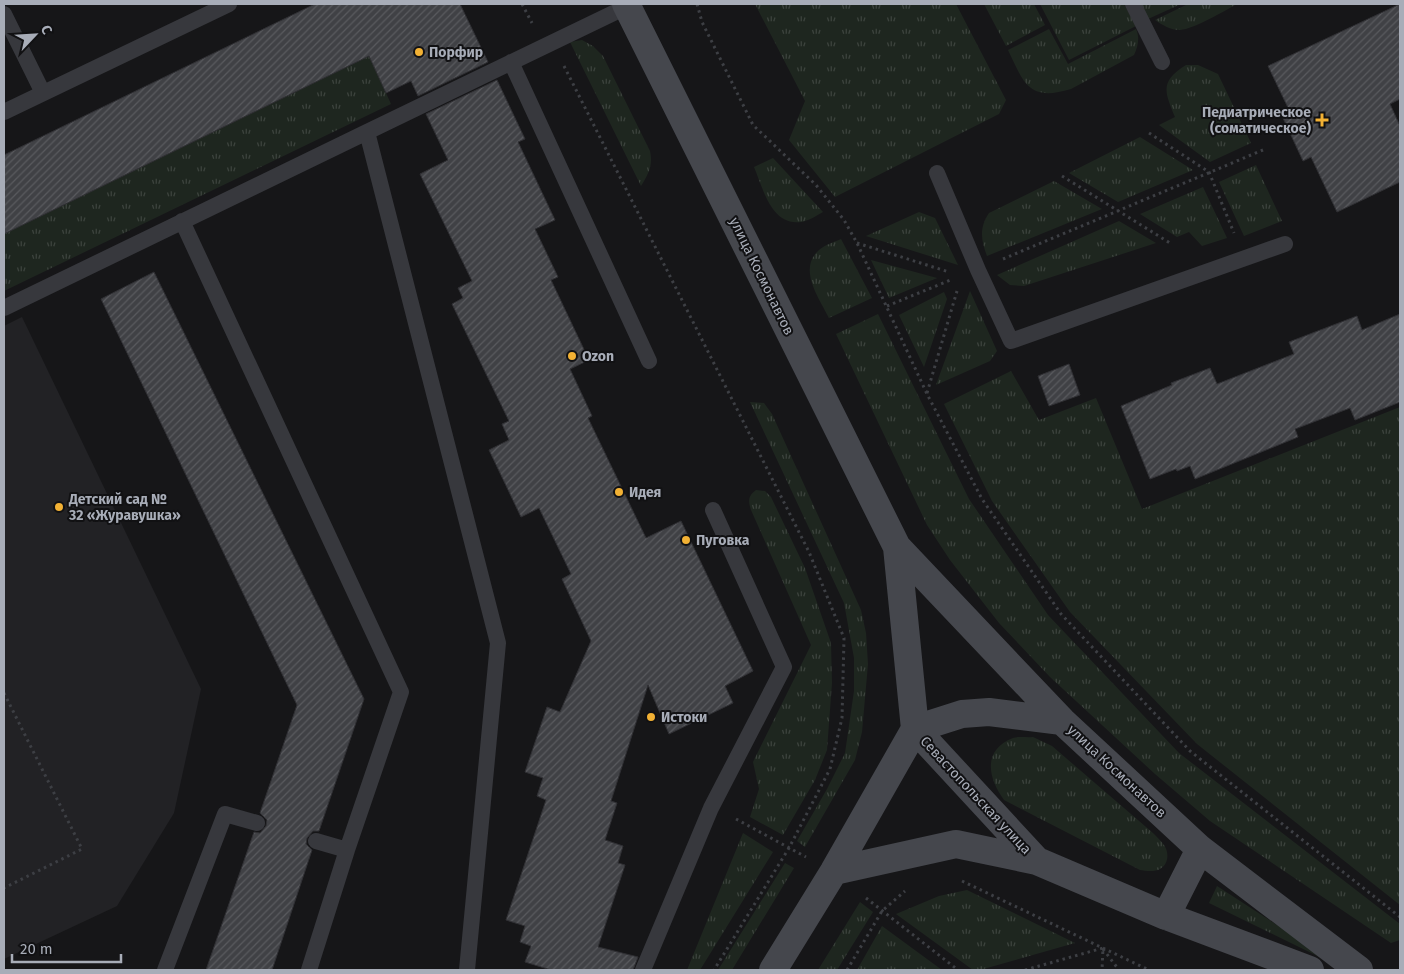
<svg xmlns="http://www.w3.org/2000/svg" width="1404" height="974" font-family="'Fira Sans',sans-serif">
	<style>
		.built { fill: #222225 }
		.grass { fill: url(#grass-tufts) }
		.building { fill: url(#building-hatch); stroke: #303034 }
		.lines { fill: none; stroke-linecap: round; stroke-linejoin: round }
		.path { stroke: #3d3f44; stroke-width: 3; stroke-dasharray: 2.5 4; stroke-linecap: butt }
		.lane { stroke: #37383d; stroke-width: 16 }
		.secondary { stroke: #45474d; stroke-width: 28 }
		.poi-dot { fill: #f2b134; stroke: #111113; stroke-width: 2 }
		.labels { text-anchor: middle; stroke-width: 4; stroke-linejoin: round; paint-order: stroke }
		.poi-label { font-size: 14px; font-weight: bold; fill: #a8adb8; stroke: #111113; text-anchor: start }
		.street-label { font-size: 14px; fill: #a8adb8; stroke: #111113 }
	</style>
	<defs>
		<pattern id="grass-tufts" width="24" height="20" patternUnits="userSpaceOnUse" patternTransform="scale(1.25)"><rect width="24" height="20" fill="#1e261f"/><path d="M3 7l-1-3M5 7V3M7 7l1-3M15 17l-1-3M17 17v-4M19 17l1-3" fill="none" stroke="#3c433d"/></pattern>
		<pattern id="building-hatch" width="6" height="6" patternUnits="userSpaceOnUse" patternTransform="scale(1.25)"><rect width="6" height="6" fill="#404145"/><path d="M-1 1l2-2M0 6l6-6M5 7l2-2" fill="none" stroke="#595a5e"/></pattern>
	</defs>
	<rect width="100%" height="100%" fill="#161618"/>
	<!-- built -->
	<path class="built" d="M22,317L201,689L174,813L117,906L4,959V326Z"/>
	<!-- grass -->
	<path class="grass" d="M755,4H956L1006,100L999,114L835,197L789,140L805,101Z
		M984,4H1034L1045,25L1006,46Z
		M1040,4H1124L1136,26L1069,60Z
		M1140,4H1181L1148,19Z
		M1188,4H1237C1224,11 1194,29 1180,30C1171,30 1162,25 1155,20Z
		M1049,29L1068,64L1136,29C1140,38 1138,46 1134,55L1071,89C1028,102 1024,83 1008,50Z
		M582,40L593,46L603,56L650,151C653,165 649,173 641,186L570,42Z
		M369,56L391,104L4,291V234Z
		M1186,65H1198L1218,74L1251,143L1210,162L1159,125L1175,117C1165,92 1159,82 1186,65Z
		M1140,137L1193,170L1118,202L1069,173Z
		M773,158L823,212C816,216 808,221 801,222C771,226 763,188 754,167Z
		M1256,165L1282,221L1244,236L1219,182Z
		M1054,181L1102,209L987,256C981,240 979,228 989,213Z
		M1203,187L1227,238L1202,246L1189,232L1177,237L1140,214Z
		M919,212L935,218L958,265L866,236Z
		M1119,221L1156,243L1024,286L1010,285L997,275Z
		M841,239L872,298L829,318C820,299 797,269 819,250C825,245 834,242 841,239Z
		M871,260L937,278L889,298Z
		M970,291L997,351L990,361L936,385Z
		M944,292L947,299L924,367L899,315Z
		M878,314L969,499L1048,615L1179,753L1400,924V940L1391,943L1210,821L1155,774L1050,677L999,623L950,560L927,525L836,334Z
		M1011,371L1039,420L1096,398L1142,509L1400,407V905L1197,744L1070,612L992,501L944,404Z
		M750,402L764,403L772,414L861,610L866,633L868,664L862,732L855,760L805,847L797,841L827,789L845,753L854,691V658L844,603Z
		M756,490L765,491L771,497L805,568L831,643L832,683L827,750L815,780L783,835L750,817L759,789L753,762L811,645L751,510C748,501 748,496 756,490Z
		M1033,737L1052,746L1153,833C1157,837 1161,841 1164,845C1169,852 1169,864 1160,869C1155,872 1146,871 1140,870L1004,800C988,778 982,750 1013,738C1019,736 1027,738 1033,737Z
		M743,833L773,852L700,970H687Z
		M785,863L794,868L732,970H718Z
		M1217,886L1346,970L1209,903Z
		M967,890L1075,943L980,970H973L896,914L939,896Z
		M860,902L873,912L837,970H818Z
		M882,926L942,970H857Z"/>
	<!-- building -->
	<path class="building" d="M315,4H460L488,62L418,96L411,81L386,93L369,56L4,234V155Z
		M1400,4V99L1390,104L1400,126V182L1337,212L1311,157L1303,161L1283,118L1291,114L1268,66Z
		M497,80L525,139L518,142L555,220L535,229L558,277L551,280L589,360L570,369L592,416L588,418L646,538L681,521L753,671L725,686L733,703L669,734L648,685L611,801L617,803L605,840L623,846L618,863L625,865L598,947L638,957L633,970H551L525,962L531,946L520,942L525,926L506,920L546,800L537,796L543,778L525,772L547,707L560,712L591,641L562,579L571,574L539,508L521,517L489,450L509,440L502,424L509,421L452,304L463,298L458,288L472,281L420,174L448,160L426,114Z
		M154,272L364,699L319,831H313L307,838L306,844L312,850L272,970H206L254,832L260,833L266,826L267,820L260,813L297,705L101,299Z
		M1400,314V402L1355,420L1350,408L1295,429L1298,437L1195,479L1190,466L1177,471L1176,469L1150,479L1121,406L1172,385L1171,383L1210,368L1217,384L1294,354L1289,342L1357,316L1362,330Z
		M1069,364L1080,395L1049,406L1038,376Z"/>
	<g class="lines">
		<!-- path -->
		<path class="path" d="M522,4L532,23
			M697,4L702,22L753,125L816,185L844,220L857,243L927,394L982,499L1061,614L1190,751L1400,917
			M564,66L809,552L844,638L842,718L830,769L789,848L714,970
			M1149,133L1209,172L1234,233
			M1062,176L1170,243
			M857,243L949,272
			M1003,259L1263,150
			M887,306L953,279
			M927,393L957,291
			M4,693L82,849L4,888
			M736,819L806,857
			M962,881L1149,970
			M866,898L958,970
			M1103,949L1119,970
			M847,970L882,911L905,891
			M1025,970L1103,948L1102,970"/>
		<!-- lane -->
		<path class="lane" d="M1133,4L1162,62
			M4,14L43,93
			M511,62L649,361
			M4,112L229,4
			M937,173L978,270L1011,341L1285,244
			M182,221L401,692L347,850L309,970
			M4,308L367,132
			M316,841L347,850
			M165,970L225,814L257,823
			M467,970L498,643L367,132L628,6
			M643,970L711,808L784,667L713,510"/>
		<!-- secondary -->
		<path class="secondary" d="M626,4L897,547L1062,721L1200,849L1359,970
			M915,729L1037,861
			M915,729L962,714L989,712L1062,721
			M834,871L956,844L1037,861L1166,916L1310,970
			M1166,916L1200,849
			M773,970L834,871L915,729L897,547"/>
	</g>
	<!-- markers -->
	<g class="poi-dot">
		<circle cx="419" cy="52" r="5"/>
		<path d="M1319.5 112.5h5v5h5v5h-5v5h-5v-5h-5v-5h5z"/>
		<circle cx="572" cy="356" r="5"/>
		<circle cx="619" cy="492" r="5"/>
		<circle cx="59" cy="507" r="5"/>
		<circle cx="686" cy="540" r="5"/>
		<circle cx="651" cy="717" r="5"/>
	</g>
	<g class="labels">
		<!-- poi labels -->
		<g class="poi-label">
			<text x="429" y="57">Порфир</text>
			<text x="1311" y="117" text-anchor="end">Педиатрическое<tspan x="1311" dy="16">(соматическое)</tspan></text>
			<text x="582" y="361">Ozon</text>
			<text x="629" y="497">Идея</text>
			<text x="69" y="504">Детский сад №<tspan x="69" dy="16">32 «Журавушка»</tspan></text>
			<text x="696" y="545">Пуговка</text>
			<text x="661" y="722">Истоки</text>
		</g>
		<!-- street labels -->
		<g class="street-label">
			<text transform="translate(762 276) rotate(64)" y="5">улица Космонавтов</text>
			<text transform="translate(1117 771) rotate(43)" y="5">улица Космонавтов</text>
			<text transform="translate(976 795) rotate(47)" y="5">Севастопольская улица</text>
		</g>
	</g>
	<!-- border -->
	<rect width="1404" height="974" fill="none" stroke="#a8adb8" stroke-width="10"/>
	<!-- north arrow -->
	<g transform="translate(35 35) rotate(65)" stroke="#111113" stroke-width="4" paint-order="stroke">
	<path d="M0-4L9 19L0 12L-9 19Z" fill="#a8adb8"/>
	<text y="-8" font-size="14" font-weight="bold" text-anchor="middle" fill="#a8adb8">С</text>
	</g>
	<!-- scale -->
	<path d="M12 954v8h109v-8" fill="none" stroke="#a8adb8" stroke-width="2.5"/>
	<text x="20" y="954" font-size="15" fill="#a8adb8" stroke="#111113" stroke-width="4" paint-order="stroke">20 m</text>
</svg>
